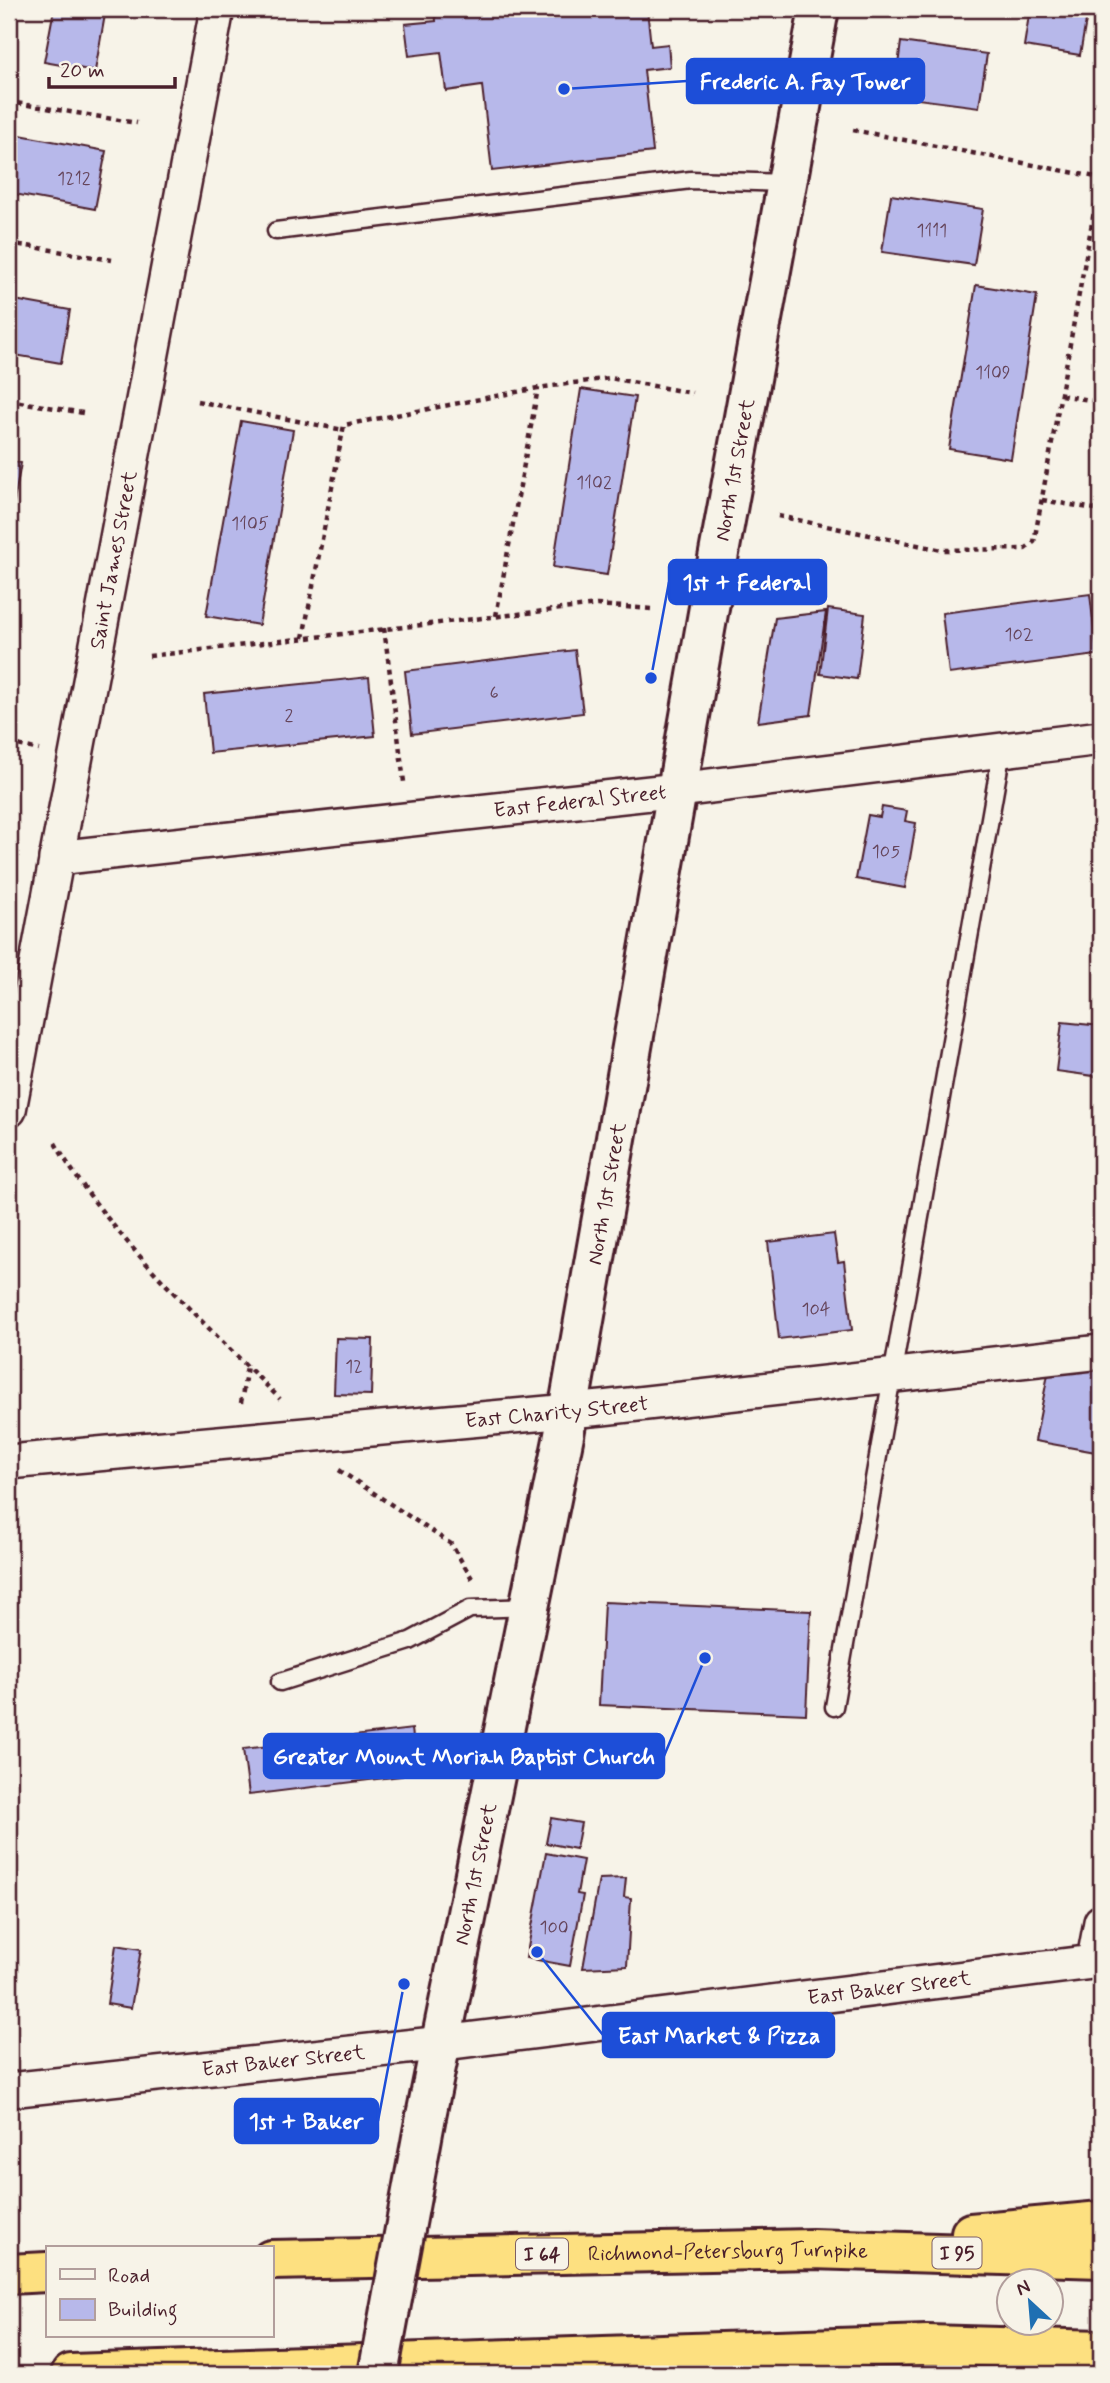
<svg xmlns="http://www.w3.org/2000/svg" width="1110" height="2383" font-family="Mynerve,sans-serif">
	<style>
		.building { fill: #b7b8ea; stroke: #4a1f2b; stroke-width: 2 }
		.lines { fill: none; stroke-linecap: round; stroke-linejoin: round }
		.service-casing { stroke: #4a1f2b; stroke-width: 21 }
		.minor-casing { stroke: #4a1f2b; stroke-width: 38 }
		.tertiary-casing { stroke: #4a1f2b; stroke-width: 44 }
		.motorway-casing { stroke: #4a1f2b; stroke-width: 44 }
		.path { stroke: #4a1f2b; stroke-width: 4.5; stroke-dasharray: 5 5; stroke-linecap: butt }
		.service { stroke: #f7f3e8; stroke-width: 16 }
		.minor { stroke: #f7f3e8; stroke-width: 33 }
		.tertiary { stroke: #f7f3e8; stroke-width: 38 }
		.motorway { stroke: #fde080; stroke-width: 38 }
		.tertiary-bridge-casing { stroke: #4a1f2b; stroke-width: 44; stroke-linecap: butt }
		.tertiary-bridge { stroke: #f7f3e8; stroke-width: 38 }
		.labels { text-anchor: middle; stroke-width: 7; stroke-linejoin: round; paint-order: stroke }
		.number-label { font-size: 18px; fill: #65455b }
		.shield { fill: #f7f3e8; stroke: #7e5f64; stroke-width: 2 }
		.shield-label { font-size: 19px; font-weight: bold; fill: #4a1f2b }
		.street-label { font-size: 21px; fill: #4a1f2b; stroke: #f7f3e8 }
		.leader { fill: none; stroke: #1d4ed8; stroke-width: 2.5 }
		.callout-dot { fill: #1d4ed8; stroke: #f7f3e8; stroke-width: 2.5 }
		.callout { fill: #1d4ed8; stroke: #1d4ed8; stroke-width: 2.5 }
		.callout-label { font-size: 23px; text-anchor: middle; font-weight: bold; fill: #fff }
	</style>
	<rect width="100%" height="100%" fill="#f7f3e8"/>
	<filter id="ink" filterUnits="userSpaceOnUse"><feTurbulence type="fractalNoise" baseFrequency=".0143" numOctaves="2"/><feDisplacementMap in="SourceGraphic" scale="14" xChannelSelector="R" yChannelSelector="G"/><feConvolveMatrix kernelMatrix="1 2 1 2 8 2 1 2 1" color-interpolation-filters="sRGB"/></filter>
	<g filter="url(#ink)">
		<!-- building -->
		<path class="building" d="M54,9H106L95,71L44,62Z
			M435,9H647L651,46L668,44L670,67L644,70L653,152L492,171L482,86L446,91L441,52L409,56L405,24L436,21Z
			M1030,9H1088L1080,55L1024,46Z
			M901,42L987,54L979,107L894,96Z
			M9,133L106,151L95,209L9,193Z
			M891,195L983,209L974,265L882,252Z
			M1101,274V303L1096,302Z
			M976,285L1037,295L1011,459L949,449Z
			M9,299L70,310L61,363L9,354Z
			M581,389L635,397L607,575L553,567Z
			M241,421L293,430L259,625L206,616Z
			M9,461L21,463L9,530Z
			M1090,594L1097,655L949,674L942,613Z
			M828,609L865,614L857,679L820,674Z
			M826,612L811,715L758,722L775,618Z
			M575,650L583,713L412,734L405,671Z
			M369,677L375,736L210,753L204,694Z
			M882,807L907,811L905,821L916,823L905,888L856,879L868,815L880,817Z
			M1062,1022L1101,1026V1077L1056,1071Z
			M834,1234L838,1262L844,1261L852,1330L779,1339L768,1242Z
			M336,1338L373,1339L371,1395L334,1394Z
			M1101,1369V1453L1035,1441L1048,1374Z
			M604,1602L811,1611L806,1714L599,1705Z
			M412,1729L416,1762L401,1764L402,1776L249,1795L243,1749Z
			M551,1818L581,1823L576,1849L546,1843Z
			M546,1853L583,1860L577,1894L583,1895L570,1966L526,1958Z
			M626,1878L624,1897L631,1898L627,1966L583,1968L599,1879Z
			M116,1945L141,1949L131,2008L107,2004Z"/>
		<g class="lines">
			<!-- service casing -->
			<g class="service-casing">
				<path id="service" d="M276,231L691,180L787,183
					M280,1682L410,1641L470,1609L530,1607
					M834,1707L1002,750"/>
			</g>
			<!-- minor casing -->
			<g class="minor-casing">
				<g id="minor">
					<path id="s1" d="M56,858L678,790L1101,738"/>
					<path id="s2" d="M9,1110L217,9"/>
					<path id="s3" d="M9,1462L602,1408L1101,1352"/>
					<path d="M1094,1960L1101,1922"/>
					<path id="s4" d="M9,2090L443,2043L1101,1961"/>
				</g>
			</g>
			<!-- tertiary casing -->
			<g class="tertiary-casing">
				<g id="tertiary">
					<path id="s5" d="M426,2116L564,1435L708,613L819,9"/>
				</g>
			</g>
			<!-- motorway casing -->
			<g class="motorway-casing">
				<g id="motorway">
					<path d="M971,2233L1101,2221"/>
					<path id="s6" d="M271,2260L812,2249L1101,2258"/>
					<path d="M9,2274L47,2272"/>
					<path d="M71,2374L927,2345L1101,2350"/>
				</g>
			</g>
			<!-- path -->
			<path class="path" d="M9,15L10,9
				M9,98L16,103L137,123
				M853,130L1101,178
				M9,243L112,260
				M1061,395L1101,402
				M9,400L83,413
				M197,401L343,430
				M1042,500L1101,510
				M778,516L942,550L1025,549L1034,542L1101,173
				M496,616L538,388
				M384,628L404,782
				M303,638L344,425L538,388L610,378L692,393
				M149,656L597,605L652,609
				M9,743L39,750
				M9,866L16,865
				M55,1143C113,1241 200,1318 280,1399
				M241,1403L247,1366
				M339,1470L451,1544L473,1580"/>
			<!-- service -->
			<use href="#service" class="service"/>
			<!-- minor -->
			<use href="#minor" class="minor"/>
			<!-- tertiary -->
			<use href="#tertiary" class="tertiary"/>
			<!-- motorway -->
			<use href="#motorway" class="motorway"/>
			<!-- tertiary-bridge casing -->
			<g class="tertiary-bridge-casing">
				<path id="tertiary-bridge" d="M378,2374L426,2116"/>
			</g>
			<!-- tertiary-bridge -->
			<use href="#tertiary-bridge" class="tertiary-bridge"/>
		</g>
	</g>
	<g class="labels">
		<!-- number labels -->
		<g class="number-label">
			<text x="74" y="184">1212</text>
			<text x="932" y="236">1111</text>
			<text x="993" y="378">1109</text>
			<text x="594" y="488">1102</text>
			<text x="250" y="529">1105</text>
			<text x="1019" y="640">102</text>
			<text x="494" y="698">6</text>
			<text x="289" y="721">2</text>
			<text x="886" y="857">105</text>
			<text x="816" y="1315">104</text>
			<text x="354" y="1372">12</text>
			<text x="554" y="1933">100</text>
		</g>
		<!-- shield labels -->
		<g class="shield">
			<rect x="932.5" y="2237.5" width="49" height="31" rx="5"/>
			<rect x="516" y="2238.5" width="52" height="31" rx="5"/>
		</g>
		<g class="shield-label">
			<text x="957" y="2260">I 95</text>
			<text x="542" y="2261">I 64</text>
		</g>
		<!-- street labels -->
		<g class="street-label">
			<text dy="7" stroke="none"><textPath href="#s5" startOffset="1675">North 1st Street</textPath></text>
			<text dy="7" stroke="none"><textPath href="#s2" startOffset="560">Saint James Street</textPath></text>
			<text dy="7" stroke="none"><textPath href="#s1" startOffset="527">East Federal Street</textPath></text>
			<text dy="7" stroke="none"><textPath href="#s5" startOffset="940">North 1st Street</textPath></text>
			<text dy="7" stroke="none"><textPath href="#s3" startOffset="550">East Charity Street</textPath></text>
			<text dy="7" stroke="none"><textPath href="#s5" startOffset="247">North 1st Street</textPath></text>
			<text dy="7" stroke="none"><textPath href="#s4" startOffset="886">East Baker Street</textPath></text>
			<text dy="7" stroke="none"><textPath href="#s4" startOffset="276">East Baker Street</textPath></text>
			<text dy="7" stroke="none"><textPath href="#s6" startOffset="457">Richmond-Petersburg Turnpike</textPath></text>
		</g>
	</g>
	<!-- callouts -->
	<path class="leader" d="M564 89L687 81M651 678L669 582M705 1658L664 1756M537 1952L603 2035M404 1984L378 2121"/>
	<g class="callout-dot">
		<circle cx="564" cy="89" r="7"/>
		<circle cx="651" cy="678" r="7"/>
		<circle cx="705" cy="1658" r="7"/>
		<circle cx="537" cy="1952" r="7"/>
		<circle cx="404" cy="1984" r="7"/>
	</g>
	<g class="callout">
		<rect x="687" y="59" width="237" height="44" rx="7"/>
		<rect x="669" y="560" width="157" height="44" rx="7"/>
		<rect x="264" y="1734" width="400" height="44" rx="7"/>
		<rect x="603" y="2013" width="231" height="44" rx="7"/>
		<rect x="235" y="2099" width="143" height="44" rx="7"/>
	</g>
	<g class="callout-label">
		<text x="805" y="89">Frederic A. Fay Tower</text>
		<text x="747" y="590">1st + Federal</text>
		<text x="464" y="1764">Greater Mount Moriah Baptist Church</text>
		<text x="719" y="2043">East Market &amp; Pizza</text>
		<text x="306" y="2129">1st + Baker</text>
	</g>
	<!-- margin -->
	<rect width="1110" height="2383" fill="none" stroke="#f7f3e8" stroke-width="35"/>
	<rect x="18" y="18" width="1075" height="2348" fill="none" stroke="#4a1f2b" stroke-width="2.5" filter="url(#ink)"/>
	<!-- legend -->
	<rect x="46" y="2246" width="228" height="91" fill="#f7f3e8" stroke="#b29e9c" stroke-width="2"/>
	<rect x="60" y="2269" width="35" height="10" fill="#f7f3e8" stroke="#b29e9c" stroke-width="2"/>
	<text x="108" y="2282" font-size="21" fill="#4a1f2b">Road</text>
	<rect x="60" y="2299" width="35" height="21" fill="#b7b8ea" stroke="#b29e9c" stroke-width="2"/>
	<text x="108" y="2316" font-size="21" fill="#4a1f2b">Building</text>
	<!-- north arrow -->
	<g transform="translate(1030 2302) rotate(334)"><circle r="33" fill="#f7f3e8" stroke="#b29e9c" stroke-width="2"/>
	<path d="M0-5L12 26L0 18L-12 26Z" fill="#1f6fb2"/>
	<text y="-10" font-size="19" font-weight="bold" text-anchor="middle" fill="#4a1f2b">N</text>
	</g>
	<!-- scale -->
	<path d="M49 77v10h126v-10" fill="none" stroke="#4a1f2b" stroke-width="3.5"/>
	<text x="60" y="77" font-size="21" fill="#4a1f2b" stroke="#f7f3e8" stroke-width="5" paint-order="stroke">20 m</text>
</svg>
